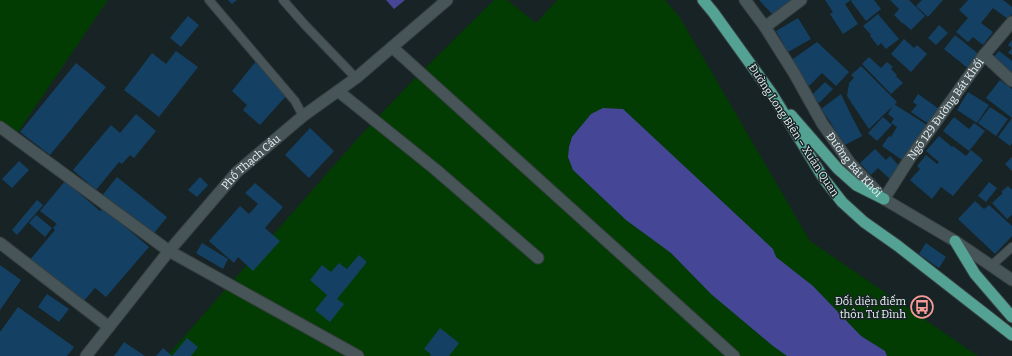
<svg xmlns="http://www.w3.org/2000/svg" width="1012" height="356" font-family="Bitter,serif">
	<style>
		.green { fill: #023c03 }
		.water { fill: #464696 }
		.building { fill: #144163 }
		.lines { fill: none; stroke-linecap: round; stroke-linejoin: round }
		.service-casing { stroke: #363f40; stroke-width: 10 }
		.minor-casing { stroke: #363f40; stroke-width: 13 }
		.tertiary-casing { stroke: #363f40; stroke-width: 13 }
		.primary-casing { stroke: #363f40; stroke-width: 13 }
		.service { stroke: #485558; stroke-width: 8 }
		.minor { stroke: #485558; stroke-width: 11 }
		.tertiary { stroke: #485558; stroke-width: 11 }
		.primary { stroke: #53a294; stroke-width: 11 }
		.labels { text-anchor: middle; stroke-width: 3; stroke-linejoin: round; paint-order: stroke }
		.street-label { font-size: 11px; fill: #eaf2f3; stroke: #182325 }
		.poi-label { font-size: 11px; fill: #eaf2f3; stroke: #182325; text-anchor: end }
	</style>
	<rect width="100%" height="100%" fill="#182325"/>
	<!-- green -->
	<path class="green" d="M0,0H108L14,138L0,128Z
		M494,0H507L536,23L557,0H665L679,16L810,241L978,356H167L358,138L418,75Z"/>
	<!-- water -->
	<path class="water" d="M386,0H405L394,9Z
		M603,108L623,109L773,249L776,257L813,286L861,336L885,351L887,356H787L773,346L711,294L671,253L626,220L573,170L568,157L569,147L572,137L591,114Z"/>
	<!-- building -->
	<path class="building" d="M228,0H237L232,4Z
		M759,0H793L774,16Z
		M825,0H851L845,4L858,24L843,34L830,14L833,12Z
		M852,0H874L881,9L866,21L851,1Z
		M890,0H909L925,16L911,30L903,23V24L894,15L899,9Z
		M922,0H943L928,17L916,6Z
		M968,0H1003L1012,7V14L1008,19L993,8L981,23L993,32L983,45L973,37L968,42L956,32L968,18L959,10Z
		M878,14L899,39L886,49L881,43L878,46L870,36L871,35L863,26Z
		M188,16L199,25L181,47L170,38Z
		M798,18L811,39L788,52L776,31Z
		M939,25L948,33L936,45L928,38Z
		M955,35L981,56L970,70L944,49Z
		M904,39L914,48L917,45L927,54L911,72L891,54Z
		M1012,40V55L1008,53L1012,48L1008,45Z
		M817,42L849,72L836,86L822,73L809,86L790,61Z
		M176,51L198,67L159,117L124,90L152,53L166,64Z
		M999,51L1012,61V75L992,59Z
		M869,57L881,68L887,62L893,67L891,69L897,75L896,76L903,83L891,94L862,64Z
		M257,60L273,77L270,79L287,95L260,125L243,110L247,105L232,91Z
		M76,63L106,87L50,155L20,132Z
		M861,66L897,102L869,129L847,96L849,83L854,78L851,75Z
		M1000,80L1012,89V118L986,98Z
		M825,82L833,89L819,103L811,96Z
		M968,92L989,105L977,123L957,110Z
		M841,94L850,113L862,136L843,146L831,123L821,109Z
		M918,94L942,111L932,126L911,112L917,105L913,102Z
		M894,104L930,127L912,152L909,150L902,160L882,146L889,136L891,137L897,127L891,123L894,119L888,114Z
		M990,107L1008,119L996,136L978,123Z
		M136,114L156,131L134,158L130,155L122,164L119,162L96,190L73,170L111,125L120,133Z
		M883,117L892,125L877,141L868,133Z
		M954,117L969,129L974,123L985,131L969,151L943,131Z
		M1012,118V143L1010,146L998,137Z
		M310,128L334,151L309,178L285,155Z
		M939,136L952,147L953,146L966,156L971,150L983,160L953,196L941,187L932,199L910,180L920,169L917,166L926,155L937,164L939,162L926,151Z
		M875,149L886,160L890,156L902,169L891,180L878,168L871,175L860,163Z
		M1012,157V171L1005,164Z
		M19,161L29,170L12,188L2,179Z
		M117,177L167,217L151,237L101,197Z
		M200,177L208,185L197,197L188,190Z
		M65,181L100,211L103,208L149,247L106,297L95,288L81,304L28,262L55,230L53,228L57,224L40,211Z
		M989,182L997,188L986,202L978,196Z
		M255,183L283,207L265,228L280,241L253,271L238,257L234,263L209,241L240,206L249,214L258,204L245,193Z
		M1008,186L1011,189H1012V215L1007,219L992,203L1003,193L1001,192Z
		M37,200L43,205L17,235L12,230Z
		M975,201L984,209L989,205L1012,226V236L995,254L958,219Z
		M36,215L52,228L45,237L29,223Z
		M202,243L228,259L223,269L196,253Z
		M926,243L946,257L939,268L919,254Z
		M359,255L367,262L337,299L344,304L330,322L315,310L327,295L310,280L322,265L331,272L339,263L347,269Z
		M0,265L21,280L0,310Z
		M47,294L69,309L59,322L38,307Z
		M18,307L74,347L67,356H0V332Z
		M440,328L459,343L449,356H430L431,354L424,349Z
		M187,338L198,347L191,356H156L163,348L172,356Z
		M124,342L145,356H114Z"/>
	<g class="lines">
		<!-- service casing -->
		<g class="service-casing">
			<path id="service" d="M209,0L295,101L303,116
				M283,0L305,25L356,78
				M991,266L1012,247"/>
		</g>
		<!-- minor casing -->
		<g class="minor-casing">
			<g id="minor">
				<path id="s1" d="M745,0L765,27L794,73L822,123L850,163L884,199L955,241L1012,280"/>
				<path d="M765,27L801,0"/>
				<path d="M392,47L734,356"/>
				<path d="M984,55L1012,81"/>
				<path d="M338,91L435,169L538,258"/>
				<path d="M0,127L169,251L358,356"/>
				<path id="s2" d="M884,199L910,158L984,55L1012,22"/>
				<path d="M0,243L109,327"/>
			</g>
		</g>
		<!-- tertiary casing -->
		<g class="tertiary-casing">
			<g id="tertiary">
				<path id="s3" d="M86,356L169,251L237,172L303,116L356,78L447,0"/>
			</g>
		</g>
		<!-- primary casing -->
		<g class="primary-casing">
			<path id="primary" d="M703,0L713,12L772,94L824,179L842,202L864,222L898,246L1012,335
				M791,115L838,169L856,185L884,199
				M955,241L975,274L1012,317"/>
		</g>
		<!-- service -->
		<use href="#service" class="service"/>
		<!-- minor -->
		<use href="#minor" class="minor"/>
		<!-- tertiary -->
		<use href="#tertiary" class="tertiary"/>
		<!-- primary -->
		<use href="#primary" class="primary"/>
	</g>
	<!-- icons -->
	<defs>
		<g id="bus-ring" transform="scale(1.15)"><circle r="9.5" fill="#182325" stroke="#f59b98" stroke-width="1.5"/><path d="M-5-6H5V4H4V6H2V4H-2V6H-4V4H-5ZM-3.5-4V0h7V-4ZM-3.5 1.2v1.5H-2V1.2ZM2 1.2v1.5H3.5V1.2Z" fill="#f59b98"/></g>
	</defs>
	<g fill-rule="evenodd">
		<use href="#bus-ring" x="922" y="307"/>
	</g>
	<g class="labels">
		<!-- street labels -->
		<g class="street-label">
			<text dy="4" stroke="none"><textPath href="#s2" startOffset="109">Ngõ 129 Đường Bát Khối</textPath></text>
			<text transform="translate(794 130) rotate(57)" y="4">Đường Long Biên – Xuân Quan</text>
			<text dy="4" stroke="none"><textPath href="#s3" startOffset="255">Phố Thạch Cầu</textPath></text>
			<text dy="4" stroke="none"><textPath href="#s1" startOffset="198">Đường Bát Khối</textPath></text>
		</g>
		<!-- poi labels -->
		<g class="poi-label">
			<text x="906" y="305">Đối diện điếm<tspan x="906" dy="13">thôn Tư Đình</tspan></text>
		</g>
	</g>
</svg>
